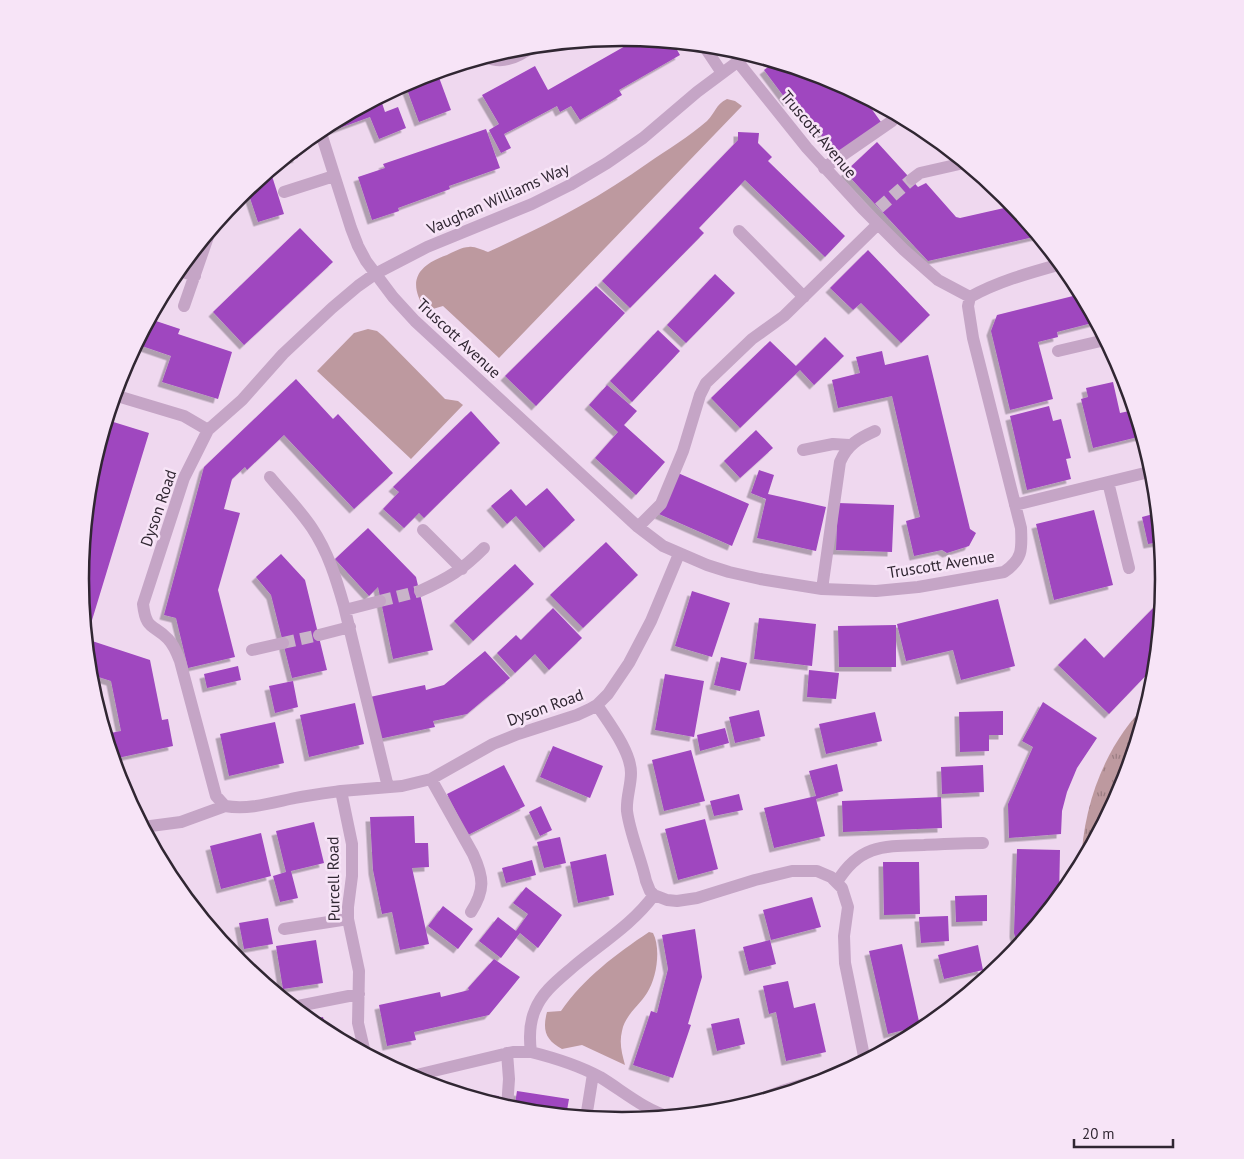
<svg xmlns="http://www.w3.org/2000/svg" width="1244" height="1159" font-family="'PT Sans',sans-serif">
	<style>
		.grass { fill: #bd999f }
		.park { fill: url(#park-tufts) }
		.building { fill: #9f46bf; filter: url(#shadow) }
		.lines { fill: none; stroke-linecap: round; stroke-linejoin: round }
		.minor-tunnel { stroke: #c9b4c9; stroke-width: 12; stroke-dasharray: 12 6; stroke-linecap: butt }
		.minor { stroke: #c5a5c6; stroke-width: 12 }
		.labels { text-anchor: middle; stroke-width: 5; stroke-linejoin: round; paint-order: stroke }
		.street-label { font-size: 16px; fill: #302632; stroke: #f7e4f7 }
		.rim { fill: none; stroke: #302632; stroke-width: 2.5 }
	</style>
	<defs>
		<pattern id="park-tufts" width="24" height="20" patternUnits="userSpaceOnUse" patternTransform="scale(1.25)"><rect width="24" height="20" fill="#bd999f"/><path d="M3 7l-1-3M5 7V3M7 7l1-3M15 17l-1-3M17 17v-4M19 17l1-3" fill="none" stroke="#9a7d82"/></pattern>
		<filter id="shadow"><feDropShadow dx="-4.5" dy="4.5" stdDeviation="0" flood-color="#0004"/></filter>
	</defs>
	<rect width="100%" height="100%" fill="#efd8ef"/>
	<!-- grass -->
	<path class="grass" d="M727,99L735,101L742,106L499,358L443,306L426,311C407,282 416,266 447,255C453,252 462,247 469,247C474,246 482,250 488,252C543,227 598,199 648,163C667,150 690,136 707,121C716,112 715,105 727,99Z
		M368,329L377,331L383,336L445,399L458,401L463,405L411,459L317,371L354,333Z
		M649,932L653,933C661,948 657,978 647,993C639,1006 625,1015 622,1031C619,1043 622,1054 625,1065L582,1045L562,1049C546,1040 542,1031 547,1012L561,1011C584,978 616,954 649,932Z"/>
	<!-- park -->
	<path class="park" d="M1149,702L1123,787L1081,865C1083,805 1105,744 1149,702Z"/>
	<!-- building -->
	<path class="building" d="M632,38L673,43L680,55L619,90L622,95L580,120L571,106L560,112L557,106L504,134L511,148L501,153L489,130L499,124L482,95L535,66L548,90L634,41Z
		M775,62L830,79L863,97L881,122L836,155L793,98L788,102L764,70Z
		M437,72L451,110L419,122L405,84L415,79Z
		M380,97L385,112L398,107L406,128L379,139L370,117L334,130L332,123Z
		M486,129L500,168L449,186L450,189L398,208L399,211L372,220L358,177L385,168L383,164Z
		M738,132L759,133L758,143L772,157L768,161L845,236L825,257L745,180L699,228L704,233L630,308L602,281L738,140Z
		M877,142L918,187L926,183L956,217L960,218L1013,206L1038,236L928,261L845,172Z
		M295,150L298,158L278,164Z
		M272,176L284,214L258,222L247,189L258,180Z
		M300,228L333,262L244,345L213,312Z
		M868,250L930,315L901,343L861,303L853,310L830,288Z
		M715,274L735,293L686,343L667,325Z
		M596,286L625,313L536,406L505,376Z
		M1081,294L1096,322L1057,332L1058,337L1038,342L1053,399L1010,410L991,331L997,315Z
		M150,319L180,329L178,334L232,352L218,399L162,382L171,356L136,344Z
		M658,330L680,351L632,402L610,381Z
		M825,337L844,356L814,385L800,370L740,428L711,398L770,341L796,366Z
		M136,345L129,371L123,369Z
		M882,351L885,365L928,355L970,529L976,533L969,546L947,553L942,550L914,556L906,521L920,517L892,396L838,408L832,380L860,373L856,357Z
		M296,379L333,419L338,414L393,473L354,509L284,435L247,470L245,467L232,479L224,509L240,513L218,590L235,657L188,668L176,618L164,615L204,467Z
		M1113,382L1120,413L1134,410L1142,436L1093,448L1081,399L1088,397L1086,388Z
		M607,385L637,411L624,425L665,462L636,495L595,458L618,432L589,405Z
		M1049,406L1053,421L1061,419L1071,458L1066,459L1071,479L1027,490L1010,416Z
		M471,411L500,443L424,518L419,513L404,528L383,509L399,492L393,487Z
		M107,420L149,433L89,630L85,628L80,579L90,473Z
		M756,430L773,448L740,478L724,461Z
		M759,470L774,475L768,494L826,507L816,551L757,538L766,499L751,493Z
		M678,473L749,504L732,546L659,514Z
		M547,488L575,520L544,548L516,516L507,524L491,506L511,489L526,506Z
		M838,503L894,505L892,552L836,550Z
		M1094,510L1113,585L1054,600L1036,524Z
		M1157,513L1160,542L1148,544L1142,517Z
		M368,528L416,577L433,650L393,659L378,587L369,596L335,559Z
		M606,542L638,575L583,628L550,595Z
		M281,554L305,580L327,670L292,678L271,595L256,577Z
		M515,564L534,584L473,641L454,621Z
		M692,591L730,603L712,657L675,646Z
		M998,599L1015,666L961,680L953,650L906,661L897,624Z
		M1162,599L1155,666L1109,714L1058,665L1085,638L1104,658Z
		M553,608L582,638L549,670L535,654L515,673L497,653L516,635L521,640Z
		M759,618L816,624L812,666L754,659Z
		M896,625V667H839L838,626Z
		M86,639L150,660L162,720L168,719L173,746L113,759L105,734L121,731L111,681L89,674Z
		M485,651L510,678L467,714L433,721L435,727L379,739L370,697L425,685L426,690L444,685Z
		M721,657L747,663L740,691L714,685Z
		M238,666L241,680L207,688L204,674Z
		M809,670L839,673L836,699L807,697Z
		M665,674L704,681L694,737L655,730Z
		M293,681L298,707L275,713L269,686Z
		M1043,702L1097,738L1077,768L1067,792L1062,811L1061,834L1009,838L1008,804L1033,747L1022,741Z
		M355,703L364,744L309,757L300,715Z
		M759,710L765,736L735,743L729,717Z
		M1003,711V735H989V751L960,752L959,712Z
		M875,712L882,741L826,754L819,724Z
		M275,722L284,763L229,776L220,734Z
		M725,728L729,743L700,751L697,735Z
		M553,746L603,766L590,798L540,777Z
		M691,750L705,801L664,811L652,760Z
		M837,764L843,791L816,799L825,836L774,848L764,808L816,796L809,771Z
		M504,765L525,806L468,835L447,794Z
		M983,765L984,792L942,794L941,767Z
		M739,794L743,810L714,816L710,801Z
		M941,797L942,828L843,832L842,801Z
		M541,806L552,830L540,836L529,812Z
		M414,816L415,843H428L429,867L412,868L429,944L400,950L392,912L382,914L373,870L370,817Z
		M705,819L718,869L678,880L665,829Z
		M314,822L324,863L291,871L298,898L280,902L273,876L286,872L276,831Z
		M261,833L271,876L221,889L210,846Z
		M560,837L566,863L544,868L537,842Z
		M1017,849L1060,850L1059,898L1018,948L1014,933Z
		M606,854L614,895L578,903L570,862Z
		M532,860L536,875L506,883L502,868Z
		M883,862H919L920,914L884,915Z
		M526,887L562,915L538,948L520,933L501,958L479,941L498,917L516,931L528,914L513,903Z
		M987,895V921L956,922L955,896Z
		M812,897L821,927L771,940L763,910Z
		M443,906L473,929L458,949L428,926Z
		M948,916L949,941L921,943L919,917Z
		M268,918L273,944L244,949L239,923Z
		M695,929L702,977L688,1024L691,1025L673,1078L633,1065L651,1011L657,1013L668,969L662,935Z
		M316,940L323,983L283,989L276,946Z
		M770,940L776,964L749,971L743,947Z
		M902,944L920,1026L888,1034L869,951Z
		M978,945L983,970L944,979L938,955Z
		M494,959L520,977L489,1015L414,1032L416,1040L387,1046L379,1005L440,992L441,997L469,990L468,988Z
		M788,981L794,1008L815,1003L826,1052L786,1061L776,1012L769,1014L763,986Z
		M323,1017L327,1033L309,1020Z
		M739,1018L745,1044L717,1051L711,1024Z
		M517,1091L569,1099L566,1116L514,1110Z
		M459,1093L499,1096L498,1106L459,1094Z"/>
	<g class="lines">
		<!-- minor-tunnel -->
		<path class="minor-tunnel" d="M879,208L912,179
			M380,601L420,591
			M283,643L319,635"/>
		<!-- minor -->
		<path class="minor" d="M704,46L722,73
			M486,57C503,65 519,57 533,46
			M320,130L351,228L358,246L366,261L393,297L415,321L638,527L663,546L707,565L729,572L760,579L822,589L876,591L918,587L1004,572C1023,559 1022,549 1021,528L973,338L968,306L970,297L938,280L904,250L862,208L807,148L738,62
			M824,168L892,121L895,114
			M912,179L920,173L964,163
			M284,192L334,176
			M739,231L804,297
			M178,270L195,276
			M970,297C999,281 1029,273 1061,264
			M184,306L210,231
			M1058,351L1105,340
			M114,395L184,416L208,430
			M803,450L833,444L849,445
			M270,477C284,494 300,510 312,528C328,552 336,578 344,606L388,787
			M1015,505L1108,482
			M638,527L661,504L683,451L700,395L706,383L752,339L784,316L878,224
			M423,530L462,569
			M1129,568L1108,482L1153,471
			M822,589L840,462C847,445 859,438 875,431
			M420,591C449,578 462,570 484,548
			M345,610L380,601
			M319,635L350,627
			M252,650L283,643
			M597,705C608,722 631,751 631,773C631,786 626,798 627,811C630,834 641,858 646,881L650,891L654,895L667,900L677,901L697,898L755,880L792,871H817L831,877L842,888L848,907L844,936L845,963L865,1061
			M431,779L473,854C484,878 485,890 471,912
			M341,791L402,786L431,779L493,744L518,734L577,715L590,709L597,705L608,694L629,663L651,621L679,554
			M225,806L216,796L180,661C177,653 174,645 168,639C154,624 146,631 143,604L184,478L208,430L242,400L283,354L332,308L358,286L375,274L427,247L532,204L570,185L607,163L643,138L697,92L748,54
			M225,806C249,810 271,803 295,798C310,795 326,793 341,791L352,844V876L348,907V919L359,971L358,1023L365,1053
			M143,827L181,822L225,806
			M837,882C860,844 885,846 924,845C944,844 963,843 983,843
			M654,895C632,925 600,944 573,967C558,980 542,992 535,1010C529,1024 529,1037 531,1052C555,1058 578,1065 600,1077C623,1091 643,1109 670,1117
			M284,929L348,919
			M293,1007L359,994
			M408,1077L513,1052H531
			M740,1107L782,1091L844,1072
			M507,1108L509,1079L507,1053
			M586,1118L593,1074"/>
	</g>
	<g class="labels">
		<!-- street labels -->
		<g class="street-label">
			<text transform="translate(819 134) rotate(50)" y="6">Truscott Avenue</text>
			<text transform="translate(498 198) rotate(-24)" y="6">Vaughan Williams Way</text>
			<text transform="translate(459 338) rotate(43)" y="6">Truscott Avenue</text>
			<text transform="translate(158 508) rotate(-71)" y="6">Dyson Road</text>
			<text transform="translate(941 564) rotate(-9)" y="6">Truscott Avenue</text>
			<text transform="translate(545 707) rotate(-20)" y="6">Dyson Road</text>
			<text transform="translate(333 879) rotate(-91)" y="6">Purcell Road</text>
		</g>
	</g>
	<!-- crop -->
	<path d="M0 0H1244V1159H0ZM89 579a533 533 0 1 1 1066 0a533 533 0 1 1-1066 0Z" fill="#f7e4f7" fill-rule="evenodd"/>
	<path class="rim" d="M89 579a533 533 0 1 1 1066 0a533 533 0 1 1-1066 0Z"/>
	<!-- scale -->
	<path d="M1074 1139v8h99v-8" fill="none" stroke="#302632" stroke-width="2.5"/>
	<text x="1082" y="1139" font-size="15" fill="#302632" stroke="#f7e4f7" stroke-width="4" paint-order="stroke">20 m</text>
</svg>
